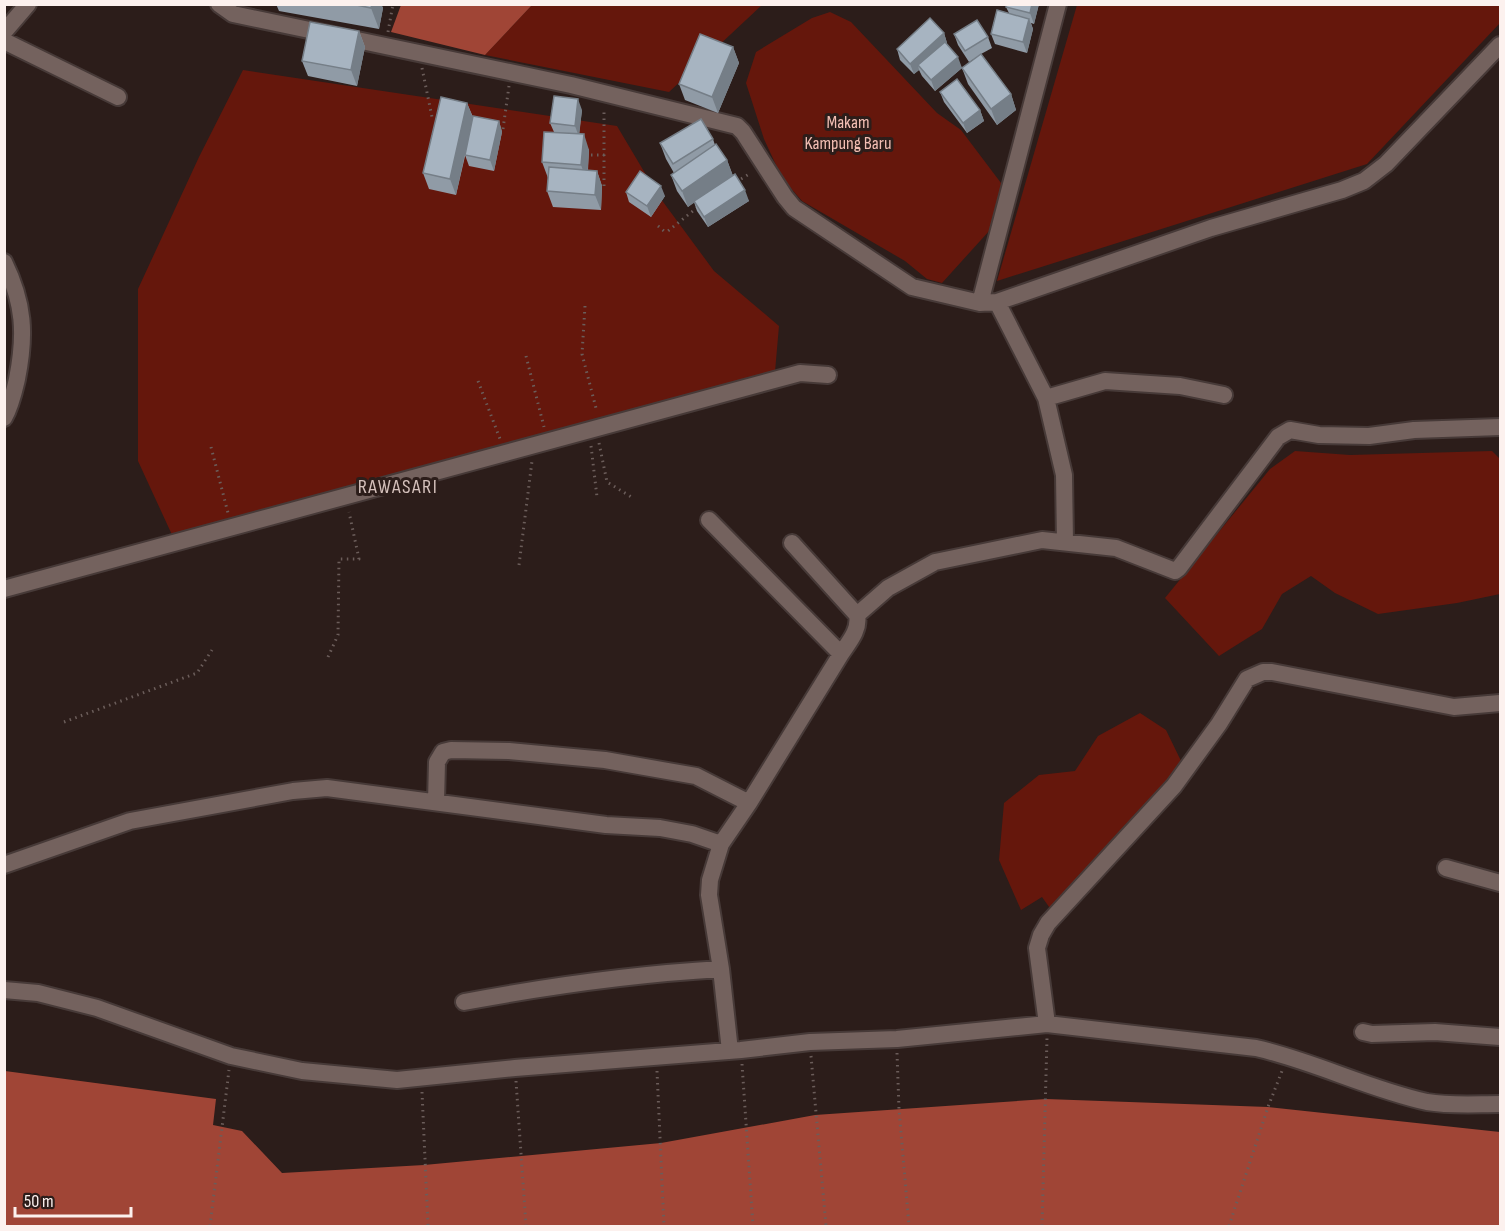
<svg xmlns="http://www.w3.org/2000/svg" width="1505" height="1231" font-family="'Sofia Sans Condensed',sans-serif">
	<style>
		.green { fill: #65170c }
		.water { fill: #a04536 }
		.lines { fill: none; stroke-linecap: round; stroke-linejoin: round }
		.minor-casing { stroke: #473a38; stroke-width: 20 }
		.path { stroke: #6b5d5a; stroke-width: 3; stroke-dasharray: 1.5 4.5; stroke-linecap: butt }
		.minor { stroke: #74625e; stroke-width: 16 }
		.wall { fill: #909ba6 }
		.shaded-wall { fill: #757e87 }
		.building { fill: #a7b4c1; stroke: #757e87; stroke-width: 1.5 }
		.labels { text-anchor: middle; stroke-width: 6; stroke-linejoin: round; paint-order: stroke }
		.park-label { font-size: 18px; fill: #f2beb3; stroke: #2c1d1a }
		.neighbourhood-label { font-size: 20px; letter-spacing: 1.5px; fill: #d4c0bb; stroke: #2c1d1a }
	</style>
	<rect width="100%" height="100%" fill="#2c1d1a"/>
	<!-- green -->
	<path class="green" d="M532,5H762L669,92L485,55Z
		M1077,5L1500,4V23L1367,164L997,281Z
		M830,12L851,22L937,113L961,130L1004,187L990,230L942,283L927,279L905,261L802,201L782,178L764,139L746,83L756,52L812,18Z
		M243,70L617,126L658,195L714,271L779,326L774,383L179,550L138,461V289L199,157Z
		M1295,451L1350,455L1492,451L1500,459V594L1457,603L1378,614L1335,593L1311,576L1282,594L1262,629L1219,656L1165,598L1270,469Z
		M1140,713L1166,730L1183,765L1052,911L1042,897L1021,910L999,860L1004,803L1039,775L1075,771L1098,736Z"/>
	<!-- water -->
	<path class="water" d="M401,5V4L532,5L485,55L391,32Z
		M5,1071L216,1099L213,1125L242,1131L282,1173L424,1165L661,1143L815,1115L1046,1099L1268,1107L1500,1132V1226H5Z"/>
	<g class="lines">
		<!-- minor casing -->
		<g class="minor-casing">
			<path id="minor" d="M219,4L233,14L571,85L737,126L743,132L785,197L794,208L912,287L980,303L997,302L1211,228L1342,190L1364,181L1386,164L1500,45
				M4,32L28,4
				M4,41L118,97
				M4,262C24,303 26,334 17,379C14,392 11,406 4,418
				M997,302L1046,398L1064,475L1065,542
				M980,303L1058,4
				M1046,398L1105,381L1180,386L1224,395
				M709,520L841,654
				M4,589L800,373L828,375
				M857,615L888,588L935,562L1042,540L1116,548L1175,571L1179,568L1278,437L1290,430L1319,435L1369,436L1414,430L1500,427
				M436,802L437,762L443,752L451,750L509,751L605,760L696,776L749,803
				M4,865L130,821L293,791L327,788L606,825L660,828L692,834L721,844
				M1446,868L1500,883
				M4,990L38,993L97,1008L231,1056L302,1071L397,1080L515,1068L741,1050L810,1042L897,1039L1047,1024L1256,1048C1314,1061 1368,1089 1427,1102C1451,1106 1476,1104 1500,1104
				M464,1002C549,986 635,974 721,969
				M1047,1024L1037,948L1041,935L1048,923L1174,786L1219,724L1247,679L1263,672H1272L1454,707L1500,703
				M1363,1032L1372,1034L1435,1032L1500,1037
				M730,1051L721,969L709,895L710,880L721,844L749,803L841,654C849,642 860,630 857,615L792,543"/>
		</g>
		<!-- path -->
		<path class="path" d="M388,32L393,4
			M422,68L432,117L439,118
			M503,129L509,86
			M591,155H605
			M736,182L751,173
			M604,186V109
			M658,226L664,231H668L698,207
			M585,306L582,354L597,412
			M526,356L544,427
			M478,381L500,439
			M599,443L607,482L633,498
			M591,446L597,497
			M211,447L228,513
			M519,565L532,461
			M328,657L338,635L339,559H359L349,512
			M64,722L197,673L212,650
			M897,1053L899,1109L909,1226
			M811,1056L826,1226
			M742,1064L753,1226
			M657,1071L664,1226
			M516,1081L526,1226
			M422,1092L428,1226
			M210,1226L229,1070
			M1042,1226L1047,1038
			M1229,1226L1268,1107L1282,1071"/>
		<!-- minor -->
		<use href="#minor" class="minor"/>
	</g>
	<!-- wall -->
	<path class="wall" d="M276,4H381L383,8L379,29L279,11Z
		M1007,4H1039L1034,24L1031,23L1033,29L1027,53L995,44L991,34L1009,13L1006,7Z
		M359,31L365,47L357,86L308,76L302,61Z
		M944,33L947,43V44L962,68L935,91L922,76L919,70L914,74L900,60L897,49Z
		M954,34L988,37L992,48L981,54L1011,94L1016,110L997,125L968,84L962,68L979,56L969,62L958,45Z
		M733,47L739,63L718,113L685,100L679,84Z
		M940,92L980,110L984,121L967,133L944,102Z
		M467,103L473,117L499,121L502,132L494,171L469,166L465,155L466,152L456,195L429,189L423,173Z
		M582,110L579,134L589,150L588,170L597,171L602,186L601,210L553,207L547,191L548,178L542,162L554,132L550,123Z
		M713,139L715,145L727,160L733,176L749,201L708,227L697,211L694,202L688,207L677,191L671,175L674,173L666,159L660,143Z
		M626,192L665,196L651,217L629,202Z"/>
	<!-- shaded-wall -->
	<path class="shaded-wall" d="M372,4H381L383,8L379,29L371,8Z
		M1032,4H1039L1034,24L1030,13Z
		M1029,19L1033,29L1027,53L1023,42Z
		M359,31L365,47L357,86L351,70Z
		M944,33L947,43L921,68L918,65L919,70L914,74L910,64Z
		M733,47L739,63L718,113L712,97Z
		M958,57L962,68L935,91L931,80Z
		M1011,94L1016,110L997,125L991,109Z
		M578,99L582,110L579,137L575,126Z
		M467,103L473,118L456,195L450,179Z
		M980,110L984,121L967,133L963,123Z
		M499,121L502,132L494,171L490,160Z
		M584,134L589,150L587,181L581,165Z
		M727,160L733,176L688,207L682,191Z
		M597,171L602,186L601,210L595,195Z
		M661,186L665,196L651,217L647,206Z
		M745,190L749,201L708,227L704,217Z"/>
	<!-- building -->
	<path class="building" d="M352,4H372L371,8Z
		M1007,4H1032L1030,13L1006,7Z
		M997,10L1029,19L1023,42L991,34Z
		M930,18L944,33L910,64L897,49Z
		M977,20L988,37L965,51L954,34Z
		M310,22L359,31L351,70L302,61Z
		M700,34L733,47L712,97L679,84Z
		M945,42L958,57L931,80L918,65Z
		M981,54L1011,94L991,109L962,68Z
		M957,79L980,110L963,123L940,92Z
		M554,96L578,99L575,126L550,123Z
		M441,97L467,103L450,179L423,173Z
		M473,116L499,121L490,160L465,155Z
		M701,119L713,139L673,164L660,143Z
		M544,132L584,134L581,165L542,162Z
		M716,144L727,160L682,191L671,175Z
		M549,167L597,171L595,195L547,191Z
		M640,171L661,186L647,206L626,192Z
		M735,174L745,190L704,217L694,201Z"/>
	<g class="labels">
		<!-- park labels -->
		<g class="park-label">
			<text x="848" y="128">Makam<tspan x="848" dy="21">Kampung Baru</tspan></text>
		</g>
		<!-- neighbourhood labels -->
		<g class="neighbourhood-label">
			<text x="398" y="493">RAWASARI</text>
		</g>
	</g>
	<!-- border -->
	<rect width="1505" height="1231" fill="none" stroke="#fcf1ee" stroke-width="12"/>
	<!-- scale -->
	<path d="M15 1207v9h116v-9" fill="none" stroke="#fcf1ee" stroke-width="3"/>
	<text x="24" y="1207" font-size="18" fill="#fcf1ee" stroke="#2c1d1a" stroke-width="4.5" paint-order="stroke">50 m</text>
</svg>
